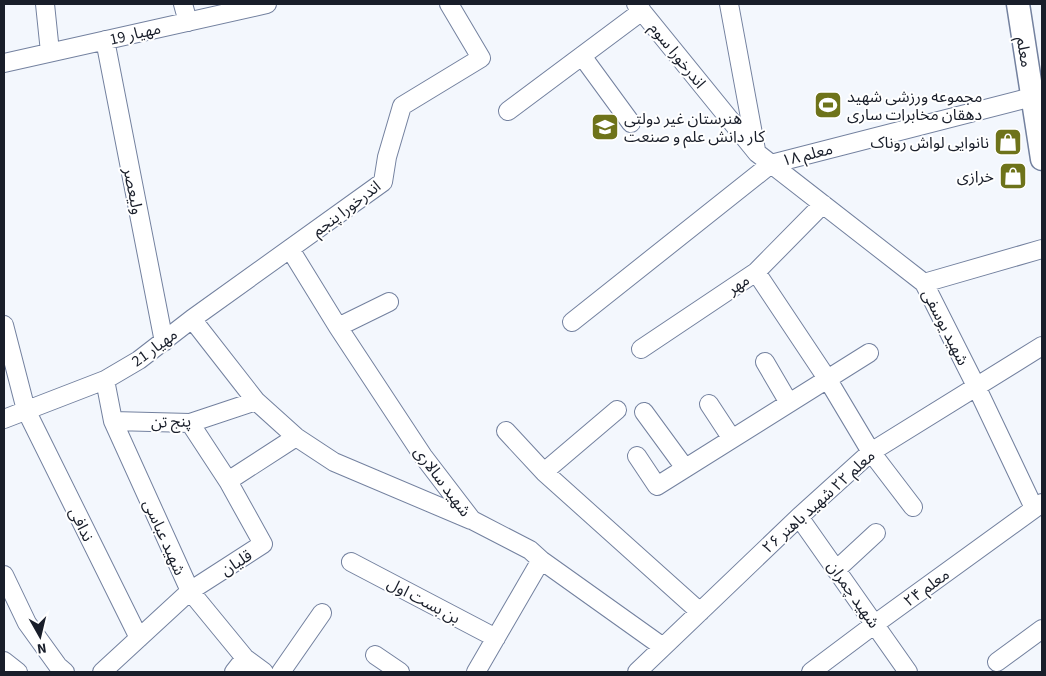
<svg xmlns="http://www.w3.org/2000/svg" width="1046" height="676" font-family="'Source Sans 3','Noto Sans Arabic',sans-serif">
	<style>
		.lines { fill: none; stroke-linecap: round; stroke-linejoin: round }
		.minor-casing { stroke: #73819f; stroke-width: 20 }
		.major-casing { stroke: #73819f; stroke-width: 25 }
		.minor { stroke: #fff; stroke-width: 18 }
		.major { stroke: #fff; stroke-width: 22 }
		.labels { text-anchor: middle; stroke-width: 4; stroke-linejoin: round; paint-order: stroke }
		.street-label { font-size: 16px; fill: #191e2a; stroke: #fff }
		.poi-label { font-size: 16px; fill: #191e2a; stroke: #fff; text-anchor: start }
	</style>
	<rect width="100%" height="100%" fill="#f3f7fd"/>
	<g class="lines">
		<!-- minor casing -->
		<g class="minor-casing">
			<path id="minor" d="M45,4L50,52
				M183,4L188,22
				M636,4L757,153L924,283L976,386L1034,508
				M729,4L756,150
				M105,40L164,342
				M582,56L631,123
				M4,63L267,4
				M508,111L642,11
				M290,249L338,327L423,456L472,520L530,550L541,560L663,647
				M756,272L828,380L871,452L913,507
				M924,283L1042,249
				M192,319L256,401L296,437L334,462L471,520
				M572,322L771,164L1032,97
				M4,325L26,410L139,638
				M338,327L389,302
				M641,349L756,272L823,204
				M765,362L789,403
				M105,380L113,421L190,591L245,658L264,672
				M709,404L732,439
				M644,412L685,468
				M4,419L105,380L139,360L192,319L383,182L387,157L402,106L481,58L449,4
				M113,421L190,423L256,401
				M506,431L544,472L700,612
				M637,456L657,486L869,353
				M544,472L617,410
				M228,481L296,437
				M799,517L908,672
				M351,562L496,638
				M836,570L876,533
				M4,575L27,623L58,666L65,672
				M375,655L400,672
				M4,661L18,672
				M997,662L1042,629
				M102,672L190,591L263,544L228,481L190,423
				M234,672L245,658
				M281,672L322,613
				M476,672L541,560
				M637,672L799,517L871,452L1042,346
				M811,672L875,624L1042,503"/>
		</g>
		<!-- major casing -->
		<g class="major-casing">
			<path id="major" d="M1018,4L1042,159"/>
		</g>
		<!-- minor -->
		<use href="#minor" class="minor"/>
		<!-- major -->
		<use href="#major" class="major"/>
	</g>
	<!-- icons -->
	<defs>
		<g id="stadium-square" transform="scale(1.4375)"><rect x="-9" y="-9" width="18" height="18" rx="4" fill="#6e731a" stroke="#fff"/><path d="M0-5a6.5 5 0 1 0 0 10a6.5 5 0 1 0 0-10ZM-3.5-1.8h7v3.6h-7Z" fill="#fff"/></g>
		<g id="school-square" transform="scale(1.4375)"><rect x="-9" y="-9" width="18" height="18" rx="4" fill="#6e731a" stroke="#fff"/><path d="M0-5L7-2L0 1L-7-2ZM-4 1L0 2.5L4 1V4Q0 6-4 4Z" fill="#fff"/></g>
		<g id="shop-square" transform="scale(1.4375)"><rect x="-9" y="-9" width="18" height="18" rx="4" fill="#6e731a" stroke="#fff"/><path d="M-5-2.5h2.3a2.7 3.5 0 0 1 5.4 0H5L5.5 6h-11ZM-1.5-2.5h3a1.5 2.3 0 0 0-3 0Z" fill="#fff"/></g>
	</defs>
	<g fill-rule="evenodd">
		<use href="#stadium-square" x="828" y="105"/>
		<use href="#school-square" x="605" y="127"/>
		<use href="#shop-square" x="1008" y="142"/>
		<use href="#shop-square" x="1013" y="176"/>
	</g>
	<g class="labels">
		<!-- street labels -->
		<g class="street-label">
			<text transform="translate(135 33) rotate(-13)" y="6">مهیار 19</text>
			<text transform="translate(1025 52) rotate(81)" y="6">معلم</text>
			<text transform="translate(678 55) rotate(51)" y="6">اندرخورا سوم</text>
			<text transform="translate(807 154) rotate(-14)" y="6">معلم ۱۸</text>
			<text transform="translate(134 191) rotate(79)" y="6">ولیعصر</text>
			<text transform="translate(346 208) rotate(-37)" y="6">اندرخورا پنجم</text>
			<text transform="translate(738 284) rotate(-34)" y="6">مهر</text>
			<text transform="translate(946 327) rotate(63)" y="6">شهید یوسفی</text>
			<text transform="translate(154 347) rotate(-36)" y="6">مهیار 21</text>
			<text transform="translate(171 421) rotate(-2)" y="6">پنج تن</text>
			<text transform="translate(443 481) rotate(53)" y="6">شهید سالاری</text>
			<text transform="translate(818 501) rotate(-42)" y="6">معلم ۲۲ شهید باهنر ۲۶</text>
			<text transform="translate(82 524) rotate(64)" y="6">ندافی</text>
			<text transform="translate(165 537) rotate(66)" y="6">شهید عباسی</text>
			<text transform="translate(236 562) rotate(-32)" y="6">قلیان</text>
			<text transform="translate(926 587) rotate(-36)" y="6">معلم ۲۴</text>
			<text transform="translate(854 594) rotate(55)" y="6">شهید چمران</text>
			<text transform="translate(424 600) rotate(28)" y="6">بن بست اول</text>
		</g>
		<!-- poi labels -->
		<g class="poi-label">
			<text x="847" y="102">مجموعه ورزشی شهید<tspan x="847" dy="18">دهقان مخابرات ساری</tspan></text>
			<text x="624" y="124">هنرستان غیر دولتی<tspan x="624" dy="18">کار دانش علم و صنعت</tspan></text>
			<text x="989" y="148" text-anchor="end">نانوایی لواش روناک</text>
			<text x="994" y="182" text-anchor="end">خرازی</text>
		</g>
	</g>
	<!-- border -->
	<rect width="1046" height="676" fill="none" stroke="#191e2a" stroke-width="10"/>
	<!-- north arrow -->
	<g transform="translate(40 636) rotate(172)" stroke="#ffffff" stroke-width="4" paint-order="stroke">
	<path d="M0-4L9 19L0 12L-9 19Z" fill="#191e2a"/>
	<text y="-8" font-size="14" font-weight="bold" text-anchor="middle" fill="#191e2a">N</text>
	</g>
</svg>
